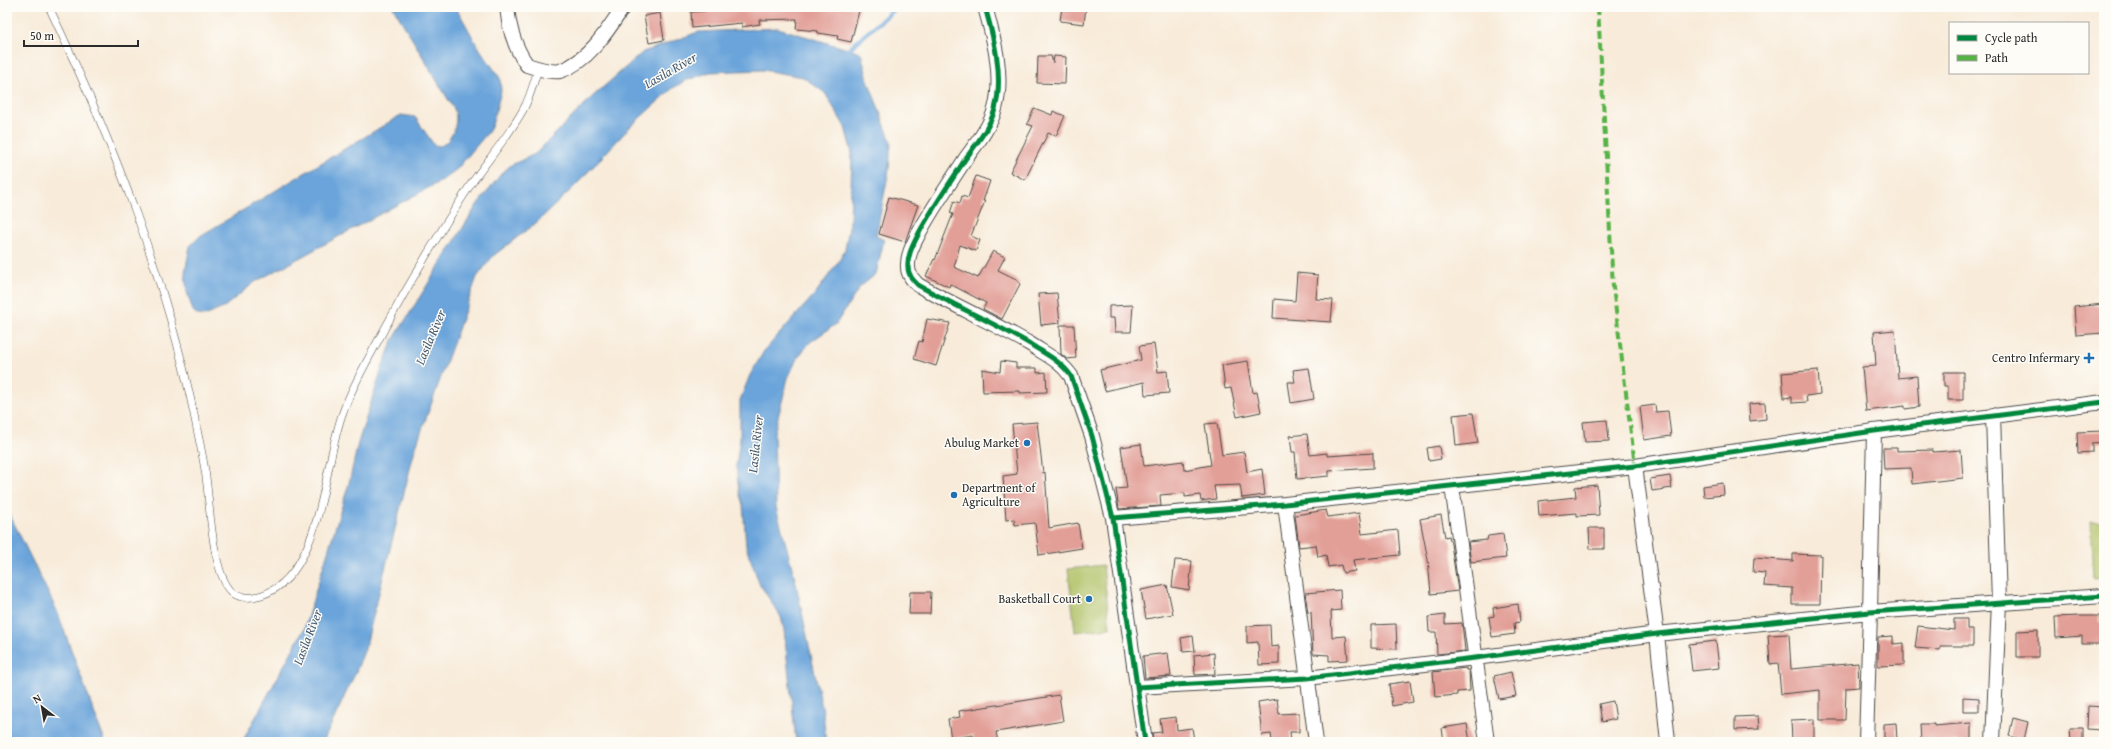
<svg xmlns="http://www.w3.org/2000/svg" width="2111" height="749" font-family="'Gentium Book Plus',serif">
<rect width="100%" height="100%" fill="#fdfcf7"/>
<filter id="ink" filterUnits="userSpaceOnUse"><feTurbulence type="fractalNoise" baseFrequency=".025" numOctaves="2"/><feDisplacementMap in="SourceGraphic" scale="8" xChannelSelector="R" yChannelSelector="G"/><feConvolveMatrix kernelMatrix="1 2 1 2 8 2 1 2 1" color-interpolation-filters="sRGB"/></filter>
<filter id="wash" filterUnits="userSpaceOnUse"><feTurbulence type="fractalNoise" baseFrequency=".012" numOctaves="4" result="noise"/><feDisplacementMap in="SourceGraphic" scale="16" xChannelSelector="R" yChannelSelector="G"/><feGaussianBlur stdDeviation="0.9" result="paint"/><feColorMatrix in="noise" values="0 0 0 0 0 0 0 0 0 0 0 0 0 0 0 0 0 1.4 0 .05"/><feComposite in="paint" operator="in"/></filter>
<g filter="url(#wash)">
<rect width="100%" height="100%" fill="#f8ebd9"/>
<path fill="#afc063" stroke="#6d7647" d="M 2104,521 L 2104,577 L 2093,578 L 2090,522 Z
M 1103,565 L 1110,628 L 1075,632 L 1068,569 Z"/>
<path fill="#6ba4da" stroke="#4b6882" d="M 393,7 L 456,7 L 477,45 L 500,78 L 501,91 L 492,125 L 489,131 L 457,169 L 441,181 L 255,282 L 223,308 L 205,316 L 198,315 L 193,311 L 187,292 L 185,272 L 190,246 L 200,236 L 401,115 L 415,117 L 434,145 L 441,146 C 453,139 458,124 455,111 Z
M 778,28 L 861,53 L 868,80 L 891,142 L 889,170 L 876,236 L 884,240 L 876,274 L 860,287 L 836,324 L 809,343 L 797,359 L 788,378 L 774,433 L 776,507 L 795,579 L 823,712 L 826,742 L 796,742 L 784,630 L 781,617 L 759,583 L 746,546 L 743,505 L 739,492 L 736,466 L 740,439 L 740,400 L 750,375 L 764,351 L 815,294 L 839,261 L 845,249 L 850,223 L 852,153 L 845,127 L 825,93 L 803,77 L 763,70 L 710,72 L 685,81 L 673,88 L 631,126 L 575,186 L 536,223 L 493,256 L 477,277 L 415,449 L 365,649 L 355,674 L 323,742 L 242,742 L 304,629 L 349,483 L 358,443 L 383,365 L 393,340 L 477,205 L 501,174 L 511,165 L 535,154 L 592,97 L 643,52 L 698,32 Z
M 7,509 L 57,611 L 105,742 L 7,742 Z"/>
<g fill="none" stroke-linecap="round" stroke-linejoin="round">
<path stroke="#6ba4da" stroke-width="4.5" d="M 844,53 L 897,7"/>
</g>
<g id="blocks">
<path fill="#e29f97" d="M 705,7 L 860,7 L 851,42 L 837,39 L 838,36 L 818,33 L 818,31 L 796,29 L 797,19 L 759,20 L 760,24 L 742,27 L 742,23 L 692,28 L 691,12 L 706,11 Z
M 1062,7 L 1086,7 L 1084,24 L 1060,21 Z
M 660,13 L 664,40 L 649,43 L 644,16 Z
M 1038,56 L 1051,56 L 1053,63 L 1054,56 L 1066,57 L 1065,84 L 1037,83 Z
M 1034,108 L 1052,115 L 1053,111 L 1065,116 L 1056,136 L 1048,133 L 1025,180 L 1010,172 L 1033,126 L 1027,124 Z
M 976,176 L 990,181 L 983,201 L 985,201 L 971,236 L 980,240 L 976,251 L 960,245 L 954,267 L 978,278 L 993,251 L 1005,257 L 998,270 L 1016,279 L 1020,284 L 1002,319 L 983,309 L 986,303 L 950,284 L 949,287 L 926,276 L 934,259 L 935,260 L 953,214 L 950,213 L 954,201 L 960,203 L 962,196 L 968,198 Z
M 889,197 L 918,205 L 905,242 L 879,234 Z
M 1297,273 L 1318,275 L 1316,299 L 1333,300 L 1331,322 L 1273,318 L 1274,299 L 1295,301 Z
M 1057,293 L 1060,323 L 1041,325 L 1038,294 Z
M 2104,304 L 2104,333 L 2076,335 L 2074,307 Z
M 1133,305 L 1131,332 L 1115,332 L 1114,318 L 1109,318 L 1109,306 Z
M 927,319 L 950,323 L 936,366 L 914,359 L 919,341 L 922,342 Z
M 1060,325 L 1074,325 L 1076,358 L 1067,359 L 1061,354 Z
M 1895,330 L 1898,378 L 1917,376 L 1919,407 L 1905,409 L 1905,406 L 1866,411 L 1862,367 L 1876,366 L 1874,332 Z
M 1154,344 L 1158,372 L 1167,371 L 1169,393 L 1145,395 L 1144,382 L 1105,391 L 1100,370 L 1141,360 L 1139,346 Z
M 1001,361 L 1016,363 L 1016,368 L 1037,368 L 1037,373 L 1046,372 L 1047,392 L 1020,393 L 1020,391 L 983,392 L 982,369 L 1000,372 Z
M 1248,361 L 1253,393 L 1257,392 L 1261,412 L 1237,417 L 1231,388 L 1225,389 L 1222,365 Z
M 1309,368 L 1314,399 L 1291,403 L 1288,382 L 1295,382 L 1293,370 Z
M 1818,370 L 1820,394 L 1806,396 L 1807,402 L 1792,403 L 1792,397 L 1784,398 L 1782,373 Z
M 1944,372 L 1963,372 L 1963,400 L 1948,400 L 1948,386 L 1944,386 Z
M 1765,403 L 1766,419 L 1750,421 L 1749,404 Z
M 1655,405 L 1656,412 L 1668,411 L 1671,436 L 1644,440 L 1640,407 Z
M 1473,413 L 1478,443 L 1456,446 L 1453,415 Z
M 1607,420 L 1609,441 L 1585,442 L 1583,422 Z
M 1037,422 L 1043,473 L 1045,472 L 1049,528 L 1078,523 L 1082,548 L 1039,555 L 1035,523 L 1015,525 L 1014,519 L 1006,520 L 1003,476 L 1017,474 L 1012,424 Z
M 1217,423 L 1222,455 L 1244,452 L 1247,472 L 1262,469 L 1265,495 L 1242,498 L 1240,485 L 1214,486 L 1216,499 L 1201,501 L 1200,495 L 1185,497 L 1185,493 L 1160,495 L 1161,506 L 1119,509 L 1116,489 L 1127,488 L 1121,447 L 1141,444 L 1144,466 L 1183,461 L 1184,470 L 1211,465 L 1205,424 Z
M 2104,431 L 2104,442 L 2092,443 L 2092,452 L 2078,453 L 2077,432 Z
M 1307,434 L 1310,455 L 1327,453 L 1327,456 L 1373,453 L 1373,468 L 1329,471 L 1329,476 L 1297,479 L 1295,452 L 1292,452 L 1290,436 Z
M 1439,446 L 1441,459 L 1429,461 L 1427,448 Z
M 1883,448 L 1897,448 L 1897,451 L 1933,450 L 1933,452 L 1961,450 L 1963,478 L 1912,484 L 1911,468 L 1884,469 Z
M 1670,476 L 1672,488 L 1652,491 L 1650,479 Z
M 1723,483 L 1724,495 L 1704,497 L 1703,486 Z
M 1597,485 L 1599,515 L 1577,516 L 1577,513 L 1539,516 L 1538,501 L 1576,497 L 1575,487 Z
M 1326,510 L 1328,517 L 1359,513 L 1362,534 L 1398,530 L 1400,555 L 1353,560 L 1355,571 L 1343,573 L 1341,565 L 1328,567 L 1326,555 L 1318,557 L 1316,545 L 1299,547 L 1295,515 Z
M 1441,515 L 1445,537 L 1449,536 L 1451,544 L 1458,591 L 1431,594 L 1428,560 L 1420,519 Z
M 1589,528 L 1604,528 L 1604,549 L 1590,549 Z
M 1503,534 L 1506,558 L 1471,562 L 1468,542 L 1487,540 L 1488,536 Z
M 1793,554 L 1821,555 L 1820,604 L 1792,604 L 1792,588 L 1764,586 L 1765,573 L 1753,572 L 1754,558 L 1793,561 Z
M 1175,560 L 1192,561 L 1189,590 L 1172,587 Z
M 1167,585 L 1173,614 L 1146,619 L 1141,590 Z
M 1340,590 L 1341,610 L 1331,611 L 1332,637 L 1346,636 L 1348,660 L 1329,661 L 1329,655 L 1313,654 L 1311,612 L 1308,613 L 1305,593 Z
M 910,592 L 931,592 L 930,614 L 909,614 Z
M 1518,604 L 1520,622 L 1514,623 L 1515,634 L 1492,637 L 1489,617 L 1494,616 L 1493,608 Z
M 1445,615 L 1445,624 L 1462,623 L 1465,651 L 1437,654 L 1436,632 L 1429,632 L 1428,617 Z
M 2080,616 L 2100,616 L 2100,623 L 2104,623 L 2104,644 L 2082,644 L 2082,636 L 2056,638 L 2055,617 Z
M 1954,619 L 1967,619 L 1967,629 L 1973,629 L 1973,646 L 1941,646 L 1940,650 L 1915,648 L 1918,626 L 1954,630 Z
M 1396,624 L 1397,649 L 1371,648 L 1371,625 Z
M 1270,625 L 1271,647 L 1279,646 L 1279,664 L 1259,665 L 1258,642 L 1247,643 L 1247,626 Z
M 2038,630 L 2038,657 L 2017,657 L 2017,631 Z
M 1789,634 L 1791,669 L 1858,663 L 1859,687 L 1846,688 L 1845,720 L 1820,720 L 1820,690 L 1781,694 L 1778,663 L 1770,664 L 1768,635 Z
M 1193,636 L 1195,651 L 1183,652 L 1181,638 Z
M 1893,636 L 1893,644 L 1904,643 L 1904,665 L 1878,666 L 1878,637 Z
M 1716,641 L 1719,668 L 1692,671 L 1689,644 Z
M 1168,653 L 1171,676 L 1145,678 L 1143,656 Z
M 1214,653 L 1215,674 L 1195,675 L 1194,655 Z
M 1466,668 L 1466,670 L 1469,670 L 1470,691 L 1457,692 L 1457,695 L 1435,697 L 1433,672 Z
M 1511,672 L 1516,696 L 1499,699 L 1494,676 Z
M 1410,681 L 1413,702 L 1392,706 L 1389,684 Z
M 1059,695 L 1063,721 L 996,732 L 998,742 L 974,742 L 973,735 L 951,739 L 948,719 L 960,717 L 959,711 Z
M 1963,697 L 1979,698 L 1979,712 L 1963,712 Z
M 1277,699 L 1279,714 L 1299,713 L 1299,732 L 1290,732 L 1291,742 L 1272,742 L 1271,734 L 1262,735 L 1258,702 Z
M 1613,701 L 1616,719 L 1602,722 L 1599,704 Z
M 2088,706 L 2104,707 L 2104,724 L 2102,724 L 2101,730 L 2087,729 Z
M 1758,716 L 1759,729 L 1735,730 L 1735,717 Z
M 1176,717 L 1177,730 L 1192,728 L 1194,740 L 1153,742 L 1152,733 L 1162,732 L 1160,719 Z
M 2013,718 L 2028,722 L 2024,740 L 2009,736 Z
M 1814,719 L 1814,742 L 1792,742 L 1791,720 Z
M 1896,723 L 1897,741 L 1884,742 L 1884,724 Z
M 1971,723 L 1971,742 L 1921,742 L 1920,724 L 1934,724 L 1934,726 Z
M 1467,724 L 1470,742 L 1444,742 L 1442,728 Z
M 2070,729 L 2083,729 L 2083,742 L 2071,742 Z"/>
</g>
</g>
<g filter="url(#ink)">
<use href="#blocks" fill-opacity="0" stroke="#4a4845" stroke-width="1"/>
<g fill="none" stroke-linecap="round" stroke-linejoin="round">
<g stroke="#4a4845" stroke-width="8">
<path id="lane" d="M 49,7 C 114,144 169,285 198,434 C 201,448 204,463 206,477 C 210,505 212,574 232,592 C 240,600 252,598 262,595 C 323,575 323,464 343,412 C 352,387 366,363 379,339 C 407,287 437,236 469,187 C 486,162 508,137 523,110 C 530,98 534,82 538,69"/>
</g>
<g stroke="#4a4845" stroke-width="16">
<path id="street" d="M 507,7 C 509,29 514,47 527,65 C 536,68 551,73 560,71 C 588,62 608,30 623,7
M 985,7 C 994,39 1004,76 995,109 C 990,127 977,143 966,158 C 950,183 933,207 919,233 C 914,243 907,255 908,267 C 908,275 913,280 918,285 C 955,306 994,323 1030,344 C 1045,354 1061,361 1071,376 L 1092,436 L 1113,518 L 1145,742
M 1635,466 L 1657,634 L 1668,742
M 1452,486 L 1487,742
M 1285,504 L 1316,742
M 1113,518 L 1285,504 L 1635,466 L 1874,431 L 2104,402
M 1137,687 L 1307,678 L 1475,658 L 1657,634 L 1870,612 L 2104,596
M 1866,742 L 1870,612 L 1874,431
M 1993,742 L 1999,602 L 1993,415"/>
</g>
<use href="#lane" stroke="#fff" stroke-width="7"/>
<use href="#street" stroke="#fff" stroke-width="14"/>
<path stroke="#56b246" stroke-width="4" stroke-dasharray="8 4" stroke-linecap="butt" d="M 1598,7 L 1613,287 L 1635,466"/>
<g stroke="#fdfcf7" stroke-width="8">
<path id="cycleway" d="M 985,7 C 994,39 1004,76 995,109 C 990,127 977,143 966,158 C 950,183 933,207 919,233 C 914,243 907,255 908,267 C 908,275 913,280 918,285 C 955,306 994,323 1030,344 C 1045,354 1061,361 1071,376 L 1092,436 L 1113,518 L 1145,742
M 1113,518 L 1285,504 L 1635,466 L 1874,431 L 2104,402
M 1137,687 L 1307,678 L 1475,658 L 1657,634 L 1870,612 L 2104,596"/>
</g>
<use href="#cycleway" stroke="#00873e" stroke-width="5"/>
</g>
</g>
<g fill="#1f6fb2" stroke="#fdfcf7" stroke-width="1.5">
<path d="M2087 352h4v4h4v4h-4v4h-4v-4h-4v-4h4z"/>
<circle cx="1027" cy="443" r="4"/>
<circle cx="954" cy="495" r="4"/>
<circle cx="1089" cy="599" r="4"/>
</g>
<g text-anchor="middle" stroke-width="3" stroke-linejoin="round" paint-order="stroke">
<g font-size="12" fill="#2b2b2b" stroke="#fdfcf7" text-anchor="end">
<text x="2080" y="362">Centro Infermary</text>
<text x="1019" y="447">Abulug Market</text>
<text x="962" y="492" text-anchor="start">Department of<tspan x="962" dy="14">Agriculture</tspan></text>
<text x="1081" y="603">Basketball Court</text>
</g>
<g font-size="13" font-style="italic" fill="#455b71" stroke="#fdfcf7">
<text transform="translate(670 70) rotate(-30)" y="5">Lasila River</text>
<text transform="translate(430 337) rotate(-67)" y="5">Lasila River</text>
<text transform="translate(755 444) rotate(-84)" y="5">Lasila River</text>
<text transform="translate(307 637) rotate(-69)" y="5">Lasila River</text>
</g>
</g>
<rect width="2111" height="749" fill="none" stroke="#fdfcf7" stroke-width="24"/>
<rect x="1949" y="22" width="140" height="52" fill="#fdfcf7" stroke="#a9a8a5"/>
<rect x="1957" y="35" width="20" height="6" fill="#00873e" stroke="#a9a8a5"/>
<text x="1985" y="42" font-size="12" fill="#2b2b2b">Cycle path</text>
<rect x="1957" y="55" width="20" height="6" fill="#56b246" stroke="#a9a8a5"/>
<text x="1985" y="62" font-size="12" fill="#2b2b2b">Path</text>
<g transform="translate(42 707) rotate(329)" stroke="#fdfcf7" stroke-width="3" paint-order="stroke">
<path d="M0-3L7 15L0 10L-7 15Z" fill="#2b2b2b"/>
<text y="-6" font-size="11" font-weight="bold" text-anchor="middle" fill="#2b2b2b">N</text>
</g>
<path d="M24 40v6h114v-6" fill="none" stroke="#2b2b2b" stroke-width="2"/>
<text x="30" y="40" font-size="12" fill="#2b2b2b" stroke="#fdfcf7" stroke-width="3" paint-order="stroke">50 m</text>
</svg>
